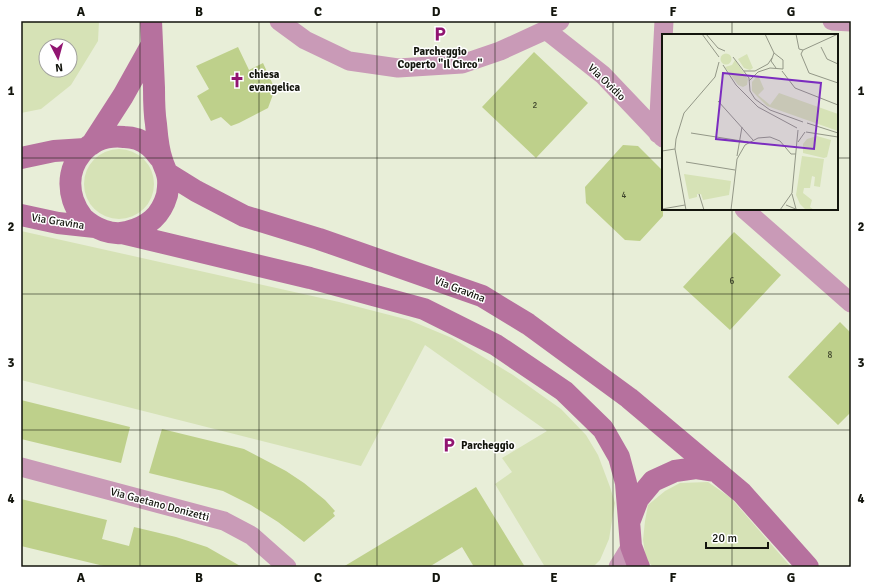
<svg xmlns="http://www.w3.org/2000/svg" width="872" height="588" font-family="Signika,sans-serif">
<rect width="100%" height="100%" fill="#e8eed8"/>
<path fill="#d6e2b6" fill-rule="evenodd" d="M 21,21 L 99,21 L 98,41 L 71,85 L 41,109 L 21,113 ZM 46,46 L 70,46 L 70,70 L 46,70 Z
M84 184a35 35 0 1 1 70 0a35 35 0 1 1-70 0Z
M 21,231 L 339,302 L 409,320 L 452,338 L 513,375 L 561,409 L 586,435 L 598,455 L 610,487 L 615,503 L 609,539 L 600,560 L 593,567 L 545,567 L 495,484 L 512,472 L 502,458 L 547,431 L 425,345 L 361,466 L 21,380 Z
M 708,482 L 731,498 L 791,567 L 653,567 L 646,559 L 643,540 L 645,521 L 648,505 L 665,491 L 680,483 Z"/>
<path fill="#bed08b" d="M 238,47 L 249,70 L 263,63 L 275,89 L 268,108 L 239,123 L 231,126 L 221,117 L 211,121 L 197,96 L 209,89 L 196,66 Z
M 534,52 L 588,103 L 536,158 L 482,107 Z
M 623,145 L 638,146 L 663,171 L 663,216 L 640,241 L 625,240 L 586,203 L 585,187 Z
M 734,232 L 781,275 L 730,330 L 683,287 Z
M 840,322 L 851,333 L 851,412 L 838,425 L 788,377 Z
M 21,400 L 130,427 L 121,463 L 21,439 Z
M 162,429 L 244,449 L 286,471 L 304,483 L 325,500 L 335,511 L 333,513 L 335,516 L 304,542 L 278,522 L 251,505 L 223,491 L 149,473 Z
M 476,487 L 525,567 L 474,567 L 462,547 L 429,567 L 343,567 Z
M 21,499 L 107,520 L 102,539 L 129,546 L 134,527 L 176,537 L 207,547 L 242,567 L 108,567 L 21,546 Z"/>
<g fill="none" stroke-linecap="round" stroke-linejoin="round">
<path stroke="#c99ab7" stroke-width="19" d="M 279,21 L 305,40 L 349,61 L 398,68 L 462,64 L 500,51 L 546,30 L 560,21
M 832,21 L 851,22
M 546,30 L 603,75 L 663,138
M 658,134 L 664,21
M 744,209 L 851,303
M 21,467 L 224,521 L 252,536 L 287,567
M 618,567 L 631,546"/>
<path stroke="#b6719e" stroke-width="22" d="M 151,21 C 152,43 153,65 154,88 C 154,100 154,112 156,124 C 157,136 158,149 162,160 C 163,165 166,169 167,174 C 169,180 168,189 167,195 C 161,216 148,227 127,232 C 112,236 95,229 83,218 C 79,213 75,206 73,200 C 62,165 88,133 124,137 C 132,137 142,140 149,146 C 154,149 157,155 161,159
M 92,144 L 123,96 L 152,44
M 21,158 L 54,151 L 85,149
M 167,173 L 196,191 L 244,216 L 319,239 L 482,296 L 528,324 L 629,398 L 742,493 L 808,567
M 21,215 L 58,223 L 95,227
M 122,233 L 310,278 L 424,309 L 496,345 L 564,391 L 603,429 L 619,457 L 626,483 L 631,546 L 638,565 L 639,567
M 630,520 L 638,499 L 653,481 L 675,471 L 696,468 L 716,471"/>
</g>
<path fill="none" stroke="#13150d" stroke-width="1" stroke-opacity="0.55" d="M 140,21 L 140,567M 259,21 L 259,567M 377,21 L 377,567M 495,21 L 495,567M 613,21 L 613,567M 732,21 L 732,35M 21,158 L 663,158M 837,158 L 851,158M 732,209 L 732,567M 21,294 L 851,294M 21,430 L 851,430"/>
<defs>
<g id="parking-bare" transform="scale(1.2)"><path d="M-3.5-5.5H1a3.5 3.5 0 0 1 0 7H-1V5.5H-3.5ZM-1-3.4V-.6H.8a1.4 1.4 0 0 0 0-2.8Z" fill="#911571" stroke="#fff" stroke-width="2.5" paint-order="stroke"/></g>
<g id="church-bare" transform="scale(1.2)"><path d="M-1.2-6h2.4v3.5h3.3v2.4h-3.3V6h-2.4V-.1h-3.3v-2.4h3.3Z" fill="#911571" stroke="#fff" stroke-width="2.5" paint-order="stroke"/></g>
</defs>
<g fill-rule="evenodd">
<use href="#parking-bare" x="440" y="34"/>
<use href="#church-bare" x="237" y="80"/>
<use href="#parking-bare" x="449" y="445"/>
</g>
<g text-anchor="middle" stroke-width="3" stroke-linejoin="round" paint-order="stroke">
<g font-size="9" fill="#3e442c">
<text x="535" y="108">2</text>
<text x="624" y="198">4</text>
<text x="732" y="284">6</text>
<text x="830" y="358">8</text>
</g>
<g font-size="11" font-weight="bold" fill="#13150d" stroke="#fff" text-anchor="start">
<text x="440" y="55" text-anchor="middle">Parcheggio<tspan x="440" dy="13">Coperto "Il Circo"</tspan></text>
<text x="249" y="78">chiesa<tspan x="249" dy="13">evangelica</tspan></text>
<text x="461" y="449">Parcheggio</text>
</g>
<g font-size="11" fill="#13150d" stroke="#fff">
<text transform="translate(607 82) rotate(44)" y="4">Via Ovidio</text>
<text transform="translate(58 221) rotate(9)" y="4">Via Gravina</text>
<text transform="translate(460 289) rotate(21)" y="4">Via Gravina</text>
<text transform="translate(160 504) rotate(15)" y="4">Via Gaetano Donizetti</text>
</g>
</g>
<g transform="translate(662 34)">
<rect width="176" height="176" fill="#e8eed8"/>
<path d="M58.5 25a5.5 5.5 0 1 1 11 0a5.5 5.5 0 1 1-11 0ZM 85,20 L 91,34 L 88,36 L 82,34 L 76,25 ZM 73,26 L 86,45 L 85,51 L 81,53 L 76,51 L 63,33 L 70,31 ZM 96,41 L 102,55 L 96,61 L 108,71 L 117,59 L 176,80 L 176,97 L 105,72 L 90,57 L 90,48 ZM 155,102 L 169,106 L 165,123 L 162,124 L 141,119 L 141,110 L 145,105 ZM 140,122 L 162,125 L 158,153 L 152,152 L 153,143 L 150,142 L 148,154 L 142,154 L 141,159 L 150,166 L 148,173 L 152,176 L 144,176 L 138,170 L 134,161 ZM 22,140 L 69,147 L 67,161 L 41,166 L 39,160 L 35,160 L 35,163 L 27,165 Z" fill="#d6e2b6"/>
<path fill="none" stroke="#939787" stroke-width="1" d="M 40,0 L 57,23M 44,0 L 56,14 L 63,17M 103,0 L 112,19M 134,0 L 137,15 L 141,16M 159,13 L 165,25 L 176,30M 141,16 L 139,20 L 147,39 L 176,49M 141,16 L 176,0M 112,19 L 109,27 L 114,34M 71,23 L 87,44 L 88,57 L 93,65 L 108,76 L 141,88M 61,31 L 74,51 L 96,73 L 135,94M 82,37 L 93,37 L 106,30 L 110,24M 120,37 L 133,54 L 176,71M 87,47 L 96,38 L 108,34 L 121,35 L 121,26 L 112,19M 56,67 L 91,106M 145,89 L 176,99M 144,98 L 176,103M 29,99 L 86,108M 136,108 L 143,98M 0,117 L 13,115M 75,122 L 80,93M 24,128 L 73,136M 37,160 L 42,176M 130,160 L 134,175M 124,171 L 136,176M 0,175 L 23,171M 24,176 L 13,115 L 14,105 L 22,79 L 53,43 L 57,28M 69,176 L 75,125 L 83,111 L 96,104 L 108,103 L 118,107 L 129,120 L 134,120M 118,176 L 130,159 L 136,96"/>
<path fill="#7b2cbf" fill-opacity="0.15" stroke="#7b2cbf" stroke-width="2" d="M 61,39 L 159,49 L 152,115 L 54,105 Z"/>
<rect width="176" height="176" fill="none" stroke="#13150d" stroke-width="2"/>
</g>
<rect width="872" height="588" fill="none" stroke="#ffffff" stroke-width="44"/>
<g transform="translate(58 58) rotate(174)"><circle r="19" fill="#ffffff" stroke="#a1a19e"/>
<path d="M0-3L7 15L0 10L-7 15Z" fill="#911571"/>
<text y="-6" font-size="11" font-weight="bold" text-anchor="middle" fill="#13150d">N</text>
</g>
<path d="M706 542v6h62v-6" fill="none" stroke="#13150d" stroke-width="2"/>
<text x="712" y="542" font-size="12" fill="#13150d" stroke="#ffffff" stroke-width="3" paint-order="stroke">20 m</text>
<rect x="22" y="22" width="828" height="544" fill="none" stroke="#13150d" stroke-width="1.5"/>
<g font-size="13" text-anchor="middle" font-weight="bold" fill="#13150d">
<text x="81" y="16">A</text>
<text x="199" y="16">B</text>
<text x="318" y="16">C</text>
<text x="436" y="16">D</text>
<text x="554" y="16">E</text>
<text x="673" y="16">F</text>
<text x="791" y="16">G</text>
<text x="11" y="95">1</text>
<text x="861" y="95">1</text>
<text x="11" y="231">2</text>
<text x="861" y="231">2</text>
<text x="11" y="367">3</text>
<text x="861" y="367">3</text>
<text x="11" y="503">4</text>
<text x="861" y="503">4</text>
<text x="81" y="582">A</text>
<text x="199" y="582">B</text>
<text x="318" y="582">C</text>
<text x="436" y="582">D</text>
<text x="554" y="582">E</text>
<text x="673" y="582">F</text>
<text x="791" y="582">G</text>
</g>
</svg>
